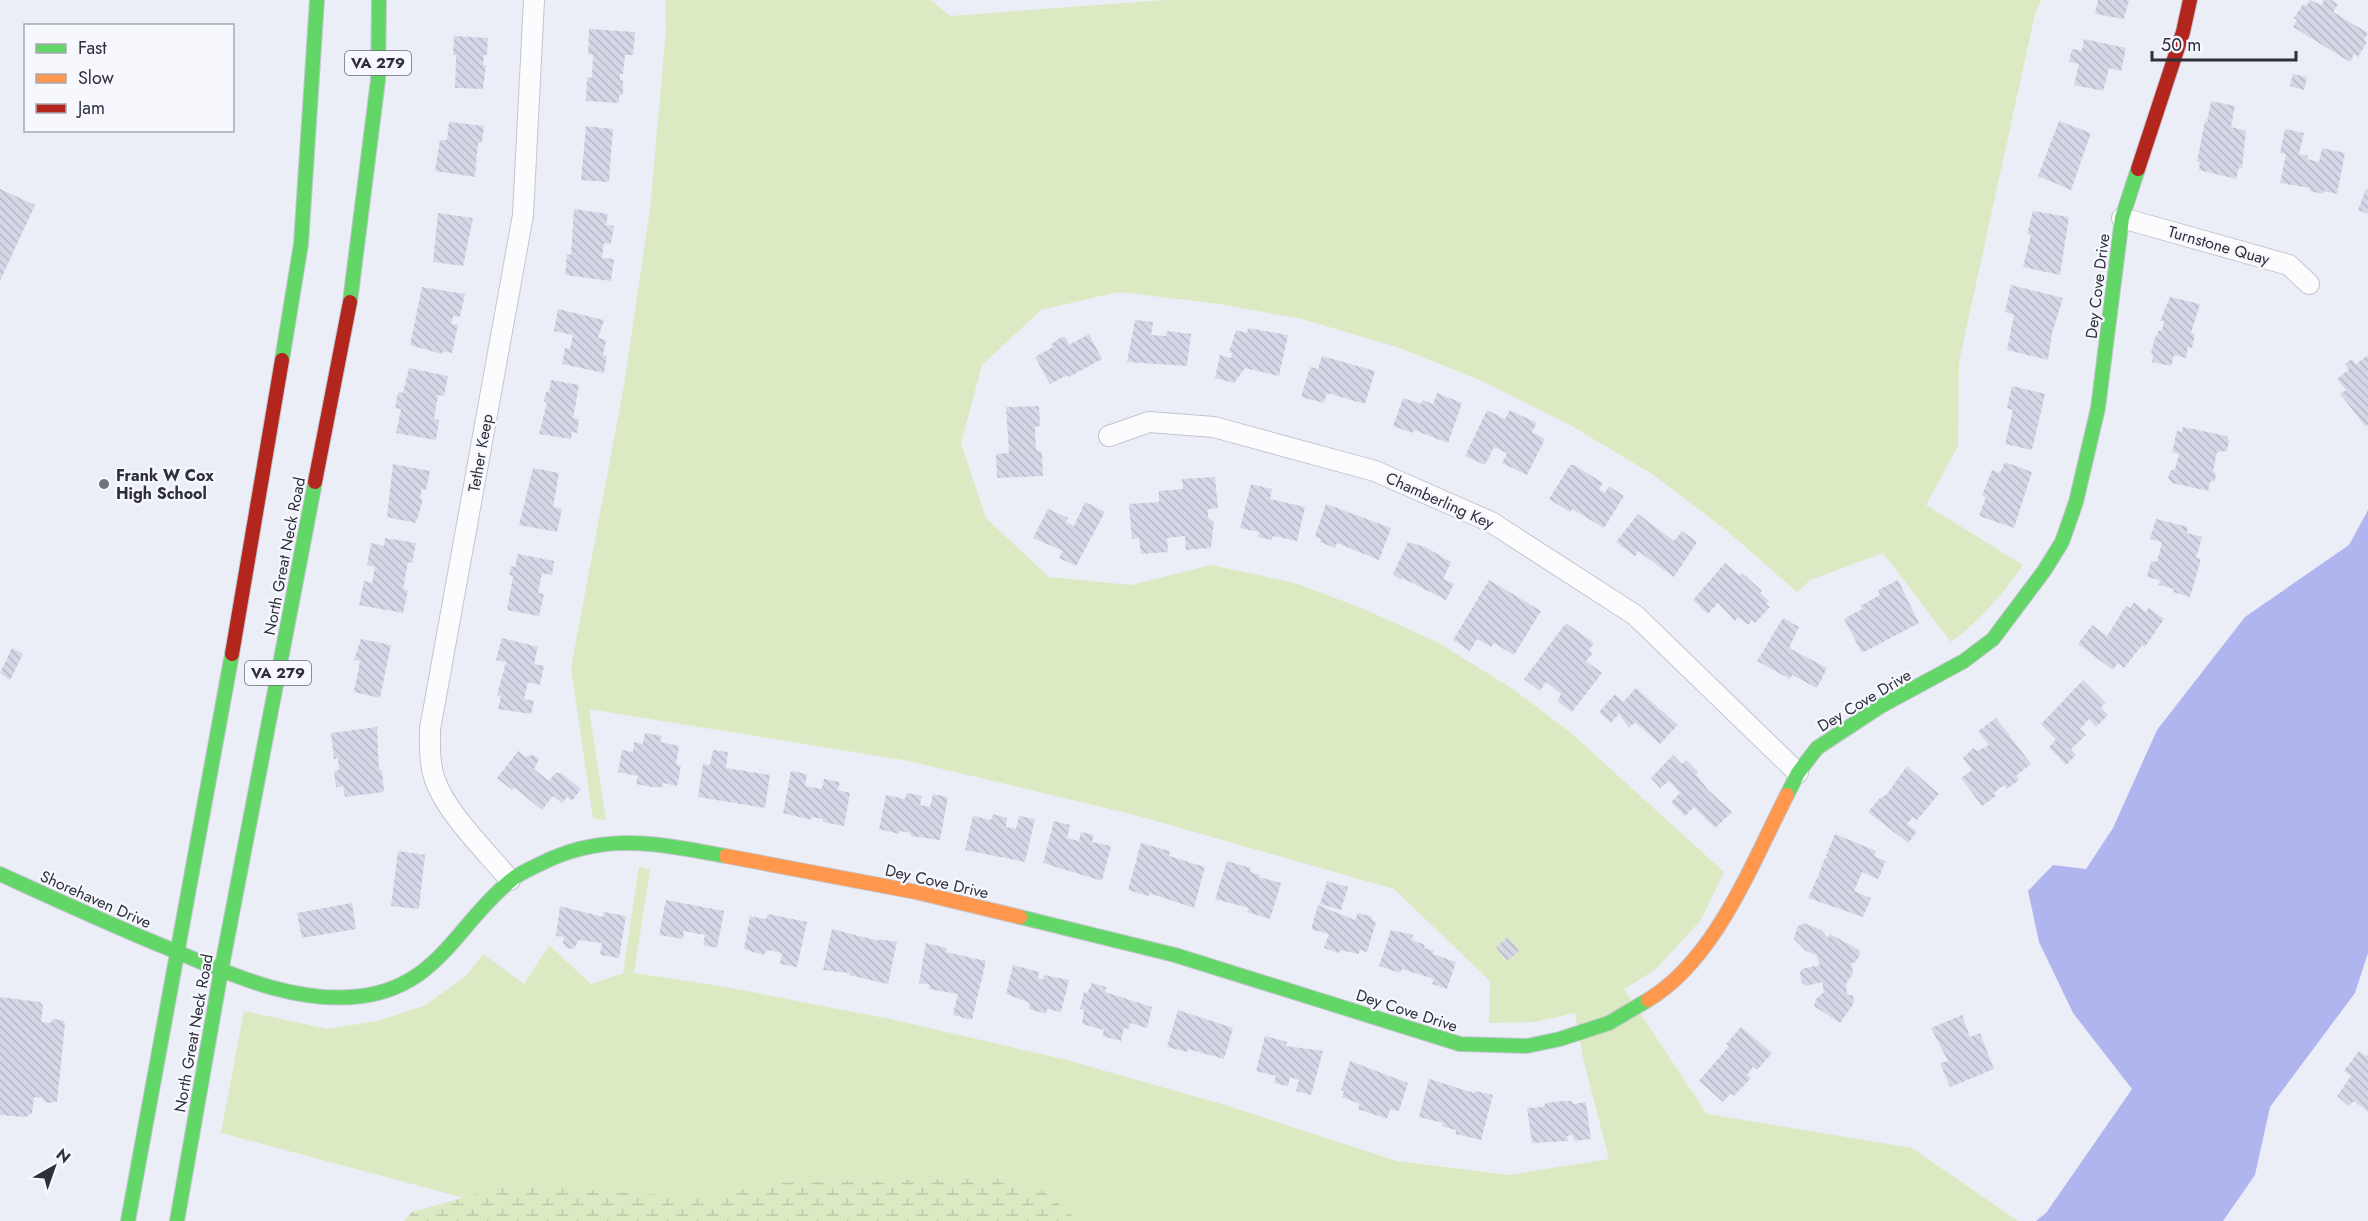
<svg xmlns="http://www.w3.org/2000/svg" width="2368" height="1221" font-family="Jost,sans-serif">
<defs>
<pattern id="wetland-marsh" width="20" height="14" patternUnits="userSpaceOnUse" patternTransform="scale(1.5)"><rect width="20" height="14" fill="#dceac3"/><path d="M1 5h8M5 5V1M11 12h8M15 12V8" fill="none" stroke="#bdc9a8"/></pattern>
<pattern id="building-back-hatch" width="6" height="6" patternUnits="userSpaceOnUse" patternTransform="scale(1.5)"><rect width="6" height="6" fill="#d5d7e7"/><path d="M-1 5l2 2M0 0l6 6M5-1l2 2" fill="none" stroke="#b7b9c7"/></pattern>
</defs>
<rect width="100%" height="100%" fill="#eceef7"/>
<path fill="#dceac3" d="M 665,0 L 931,0 L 950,16 L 1164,0 L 2041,0 L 2035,14 L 1959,362 L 1958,446 L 1926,505 L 2023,565 C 2002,595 1980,621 1951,642 L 1883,553 L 1810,580 L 1797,592 L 1727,531 L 1652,474 L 1570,425 L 1482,381 L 1397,347 L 1302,319 L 1213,303 L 1118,292 L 1041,310 L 982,365 L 961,443 L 986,518 L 1049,577 L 1131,585 L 1211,565 L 1295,583 L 1364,609 L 1439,643 L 1516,691 L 1571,733 L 1724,872 L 1701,920 L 1655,970 L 1624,989 L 1707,1114 L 1912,1148 L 2018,1221 L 550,1221 L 221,1133 L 244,1011 L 328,1029 L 377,1021 L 424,1006 L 466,976 L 483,954 L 524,984 L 549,945 L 591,984 L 623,973 L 639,866 L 650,870 L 634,973 L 720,986 L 890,1019 L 1063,1059 L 1225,1105 L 1397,1161 L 1509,1175 L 1609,1159 L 1583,1058 L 1575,1013 L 1534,1022 L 1489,1023 L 1490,981 L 1394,889 L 1135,815 L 909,761 L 589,709 L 606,820 L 593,819 L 571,668 L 624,385 L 650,209 L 666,30 Z"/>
<path fill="url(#wetland-marsh)" d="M 993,1178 L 1038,1187 L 1079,1221 L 404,1221 L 412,1212 L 510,1185 L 707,1198 L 767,1183 Z"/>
<path fill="#b0b5ef" d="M 2368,510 L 2368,953 L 2355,993 L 2270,1107 L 2255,1175 L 2223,1221 L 2036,1221 L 2046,1213 L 2132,1089 L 2073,1013 L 2039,942 L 2028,891 L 2053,865 L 2086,869 L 2113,828 L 2157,730 L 2245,617 L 2349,545 Z"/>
<path fill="url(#building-back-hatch)" d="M 2098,0 L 2129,0 L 2124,19 L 2095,14 Z
M 2310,0 L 2321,5 L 2324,0 L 2331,0 L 2338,4 L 2333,12 L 2368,33 L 2364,40 L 2367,42 L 2358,57 L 2354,54 L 2350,62 L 2293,27 L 2297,20 L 2294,18 L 2303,4 L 2306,6 Z
M 589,29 L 635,32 L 633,55 L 625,55 L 623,74 L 620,74 L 620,80 L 623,81 L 623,95 L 619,95 L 619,103 L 586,101 L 587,77 L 592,78 L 593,55 L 588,54 Z
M 454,36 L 488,38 L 487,55 L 484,55 L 483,65 L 486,65 L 483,89 L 455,88 L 456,55 L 453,55 Z
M 2084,39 L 2126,48 L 2121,71 L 2109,68 L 2103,91 L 2074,85 L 2079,64 L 2069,62 L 2072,49 L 2082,51 Z
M 2293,74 L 2307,77 L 2304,90 L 2290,86 Z
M 2211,101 L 2235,106 L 2231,127 L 2246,131 L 2242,168 L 2239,167 L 2236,179 L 2199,170 L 2200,162 L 2197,162 L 2205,121 L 2207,122 Z
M 2059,121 L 2091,133 L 2071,190 L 2038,176 Z
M 449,122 L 484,126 L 482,143 L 478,143 L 475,177 L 435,171 L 440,140 L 447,140 Z
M 586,126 L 613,129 L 609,182 L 581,180 Z
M 2285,129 L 2304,133 L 2299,154 L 2308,156 L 2307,159 L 2319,162 L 2322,148 L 2345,153 L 2337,194 L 2323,191 L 2323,194 L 2309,191 L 2310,188 L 2280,183 L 2286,154 L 2280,153 Z
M 0,189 L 35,205 L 0,281 Z
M 2366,189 L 2368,190 L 2368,214 L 2358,210 Z
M 574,209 L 608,214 L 606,225 L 614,226 L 611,244 L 604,243 L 602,258 L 614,259 L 611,281 L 565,275 L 567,254 L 571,255 Z
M 2033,211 L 2069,217 L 2060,275 L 2023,267 L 2031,235 L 2027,234 Z
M 438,213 L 473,218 L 463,266 L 433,262 Z
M 2011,285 L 2063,298 L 2052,333 L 2048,360 L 2007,350 L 2014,315 L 2005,312 Z
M 422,287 L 465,294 L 460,317 L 453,316 L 451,324 L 458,325 L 452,353 L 443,351 L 442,354 L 410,345 Z
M 2170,297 L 2200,304 L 2191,333 L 2195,334 L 2192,348 L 2188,347 L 2186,358 L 2174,355 L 2171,366 L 2152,362 L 2153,354 L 2151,353 L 2155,338 L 2159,330 L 2162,331 L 2164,321 L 2160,321 Z
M 558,309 L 604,320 L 598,338 L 606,340 L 603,355 L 607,356 L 604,373 L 562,364 L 565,348 L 570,349 L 573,335 L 554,331 Z
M 1135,320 L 1153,322 L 1151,335 L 1166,336 L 1167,331 L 1191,334 L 1187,366 L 1127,362 Z
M 1248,328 L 1288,335 L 1279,376 L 1245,368 L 1234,383 L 1215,378 L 1220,355 L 1231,358 L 1232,353 L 1229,353 L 1236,330 L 1247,333 Z
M 1089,334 L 1102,359 L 1069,377 L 1067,375 L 1050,384 L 1035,357 L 1053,347 L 1051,344 L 1062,337 L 1065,337 L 1069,345 Z
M 2368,355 L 2368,425 L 2366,427 L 2340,394 L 2346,390 L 2337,379 L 2349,369 L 2345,364 L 2352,359 L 2356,364 Z
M 1322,356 L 1375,371 L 1365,404 L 1327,393 L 1324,403 L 1301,397 L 1310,367 L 1318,369 Z
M 409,368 L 448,376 L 444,396 L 438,395 L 434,419 L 439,420 L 436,440 L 396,433 L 401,409 L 395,408 L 398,392 L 403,393 Z
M 551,380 L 579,385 L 573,418 L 579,419 L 577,433 L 572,432 L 571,439 L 539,434 L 547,402 L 544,402 L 546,392 L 549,392 Z
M 2012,386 L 2045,394 L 2032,450 L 2005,444 L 2013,410 L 2007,408 Z
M 1437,393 L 1462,403 L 1448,443 L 1414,430 L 1412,433 L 1393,426 L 1403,398 L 1421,404 L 1423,400 L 1433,404 Z
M 1039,406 L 1040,426 L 1035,427 L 1036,450 L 1042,452 L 1043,476 L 997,478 L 996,454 L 1009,453 L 1006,407 Z
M 1487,410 L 1505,419 L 1510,410 L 1537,423 L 1532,432 L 1545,439 L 1527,475 L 1502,463 L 1507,453 L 1494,447 L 1485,465 L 1465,456 Z
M 2183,427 L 2227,436 L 2229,440 L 2227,451 L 2217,452 L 2213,471 L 2216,474 L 2215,481 L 2210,482 L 2208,491 L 2172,483 L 2168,478 L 2170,471 L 2175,469 L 2179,454 L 2172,452 L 2177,431 L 2182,432 Z
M 2005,462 L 2032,472 L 2014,528 L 1979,516 L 1986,497 L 1982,496 L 1992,470 L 2000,473 Z
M 393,464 L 430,471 L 426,490 L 422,489 L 420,498 L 423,499 L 416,523 L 387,517 Z
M 1570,465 L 1574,465 L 1603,483 L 1599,489 L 1605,493 L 1609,486 L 1624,496 L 1604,528 L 1572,509 L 1570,512 L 1549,499 Z
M 533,468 L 559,473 L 553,507 L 562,509 L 557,532 L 519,525 Z
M 1215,477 L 1218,508 L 1208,509 L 1208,518 L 1214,522 L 1211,548 L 1186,550 L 1185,536 L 1167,538 L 1168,552 L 1141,554 L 1139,538 L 1132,539 L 1129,504 L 1159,502 L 1159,491 L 1183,489 L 1182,479 Z
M 1251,484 L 1272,489 L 1270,499 L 1305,507 L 1297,541 L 1273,536 L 1272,540 L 1258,537 L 1259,532 L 1240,528 Z
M 1085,502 L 1105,512 L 1076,566 L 1059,558 L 1063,551 L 1033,538 L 1048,509 L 1068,518 L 1066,522 L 1074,526 Z
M 1326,504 L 1391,528 L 1379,560 L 1337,543 L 1335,548 L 1320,542 L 1321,539 L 1315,536 Z
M 1638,514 L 1674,541 L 1682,531 L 1697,542 L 1674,577 L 1638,551 L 1635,556 L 1616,542 Z
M 2156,519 L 2188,527 L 2187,533 L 2202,537 L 2196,558 L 2201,559 L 2190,597 L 2173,592 L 2174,589 L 2159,585 L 2160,580 L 2147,577 L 2151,561 L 2157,562 L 2162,542 L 2150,539 Z
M 385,538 L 416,543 L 412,563 L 408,562 L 403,589 L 408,590 L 403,613 L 359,605 L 364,581 L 372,583 L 375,567 L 367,565 L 371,543 L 384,546 Z
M 1408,542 L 1425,547 L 1451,562 L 1443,579 L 1454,584 L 1446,600 L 1402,578 L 1401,580 L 1393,574 Z
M 518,554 L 554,561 L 552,575 L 542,573 L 538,593 L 544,594 L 539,616 L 507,610 L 513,576 L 509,575 L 511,566 L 515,567 Z
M 1725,563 L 1740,576 L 1742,573 L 1762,591 L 1760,593 L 1769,601 L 1766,604 L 1770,607 L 1755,623 L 1752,620 L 1748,625 L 1738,617 L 1735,621 L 1718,603 L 1708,614 L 1693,600 Z
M 1489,580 L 1541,611 L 1514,655 L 1494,643 L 1491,647 L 1477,639 L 1470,651 L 1453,640 Z
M 1898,580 L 1919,623 L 1862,653 L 1844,619 L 1862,609 L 1860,606 L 1880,595 L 1878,590 Z
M 2134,602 L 2146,612 L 2149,608 L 2164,619 L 2145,647 L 2142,645 L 2124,668 L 2118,663 L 2113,670 L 2078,644 L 2092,625 L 2107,636 L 2126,606 L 2130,608 Z
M 1783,618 L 1799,627 L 1789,648 L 1827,668 L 1817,688 L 1792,675 L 1790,679 L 1757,661 Z
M 1566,623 L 1594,643 L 1589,650 L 1593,653 L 1586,661 L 1602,673 L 1572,712 L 1557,701 L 1561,694 L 1546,682 L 1540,691 L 1524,679 Z
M 502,638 L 538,647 L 534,664 L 544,666 L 540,685 L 528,682 L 524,699 L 534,701 L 531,714 L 498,709 L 501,697 L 497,695 L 506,662 L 496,660 Z
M 361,639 L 391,645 L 380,698 L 354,692 L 360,661 L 354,660 Z
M 12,648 L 23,654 L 10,680 L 0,673 Z
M 2083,680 L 2106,703 L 2101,707 L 2108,715 L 2096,727 L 2089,719 L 2080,729 L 2086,735 L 2071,749 L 2076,755 L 2066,765 L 2049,747 L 2056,740 L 2041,724 Z
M 1636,688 L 1678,725 L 1660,744 L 1635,722 L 1629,728 L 1619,714 L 1611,723 L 1599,712 L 1615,694 L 1623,702 Z
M 1996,718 L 2031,764 L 2016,776 L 2019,780 L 2007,789 L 2004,785 L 1994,793 L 1996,796 L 1982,806 L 1961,778 L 1972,770 L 1963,758 L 1973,748 L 1977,751 L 1989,745 L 1978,731 Z
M 377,727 L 379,770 L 382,770 L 384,792 L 345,797 L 343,786 L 336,787 L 334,771 L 339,770 L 338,758 L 334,759 L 331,733 Z
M 645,733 L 662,736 L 660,742 L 679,746 L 676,765 L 681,766 L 677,786 L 663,783 L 663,787 L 652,787 L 636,784 L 638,776 L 618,772 L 622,750 L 633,752 L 634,742 L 643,744 Z
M 713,750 L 728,752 L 726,768 L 770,775 L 765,808 L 698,797 L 703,764 L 710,765 Z
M 518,751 L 525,757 L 533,755 L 539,759 L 534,769 L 549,781 L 555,773 L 561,773 L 581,789 L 572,801 L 567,797 L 562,803 L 553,796 L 542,810 L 515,788 L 512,790 L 497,778 Z
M 1673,755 L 1682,764 L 1686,760 L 1698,772 L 1696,774 L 1708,790 L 1732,812 L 1715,828 L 1694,807 L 1685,816 L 1671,802 L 1680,793 L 1669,781 L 1660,788 L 1651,778 Z
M 1907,766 L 1939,794 L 1917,820 L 1913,817 L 1907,824 L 1917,832 L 1908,843 L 1868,812 L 1879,799 L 1887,794 Z
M 791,771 L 807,774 L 805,786 L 822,789 L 824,779 L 840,782 L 838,790 L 850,793 L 844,826 L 823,822 L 823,819 L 811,817 L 811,820 L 783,813 Z
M 907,793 L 922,796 L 920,805 L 930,807 L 933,794 L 948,797 L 940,840 L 911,836 L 911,833 L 900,831 L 899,834 L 879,829 L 886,795 L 905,799 Z
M 993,814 L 1007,818 L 1006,827 L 1016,829 L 1019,816 L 1035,819 L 1025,862 L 965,850 L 973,816 L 991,820 Z
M 1054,821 L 1070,825 L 1067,838 L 1079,841 L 1081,832 L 1094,835 L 1092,842 L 1111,846 L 1102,881 L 1043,863 Z
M 1835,834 L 1876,851 L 1874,856 L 1886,861 L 1878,879 L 1862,872 L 1854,891 L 1871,898 L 1863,917 L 1808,898 L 1818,876 L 1820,877 L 1819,873 L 1825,858 L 1829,857 L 1826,856 Z
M 1141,843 L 1170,851 L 1169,856 L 1205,867 L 1194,908 L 1149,893 L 1149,896 L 1128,890 Z
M 398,851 L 425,855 L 419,909 L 391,906 Z
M 1227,861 L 1251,868 L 1250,872 L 1260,875 L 1259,877 L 1281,883 L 1270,919 L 1247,912 L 1249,908 L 1215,899 Z
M 1327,881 L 1348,887 L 1341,910 L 1320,904 Z
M 666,900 L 724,911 L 717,948 L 703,945 L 705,935 L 684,931 L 683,939 L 659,935 Z
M 352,903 L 356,929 L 302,938 L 297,913 Z
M 1318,905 L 1355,920 L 1358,913 L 1372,917 L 1372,920 L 1376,922 L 1367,952 L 1360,950 L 1359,954 L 1340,950 L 1339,953 L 1324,948 L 1329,934 L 1311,929 Z
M 560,906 L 603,917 L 604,912 L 626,916 L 619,958 L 600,955 L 602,943 L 579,940 L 574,949 L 567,948 L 563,943 L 564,937 L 556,936 Z
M 768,914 L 807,922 L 797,967 L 780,964 L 782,953 L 768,950 L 763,955 L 744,949 L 750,916 L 766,919 Z
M 1804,923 L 1821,930 L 1828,938 L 1830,934 L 1859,950 L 1860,955 L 1856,962 L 1851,963 L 1853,973 L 1846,984 L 1847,994 L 1853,996 L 1854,1003 L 1840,1023 L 1814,1006 L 1816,999 L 1824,992 L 1822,982 L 1806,986 L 1802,983 L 1800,973 L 1802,969 L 1820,965 L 1816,955 L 1806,951 L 1794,939 L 1797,927 Z
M 832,929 L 879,941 L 879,939 L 897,942 L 888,984 L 849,975 L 850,973 L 823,970 Z
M 1391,930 L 1413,935 L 1412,940 L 1425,945 L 1424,948 L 1434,951 L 1433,954 L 1456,962 L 1447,989 L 1432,984 L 1434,979 L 1402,969 L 1400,973 L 1379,966 Z
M 1508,937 L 1519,951 L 1507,961 L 1496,947 Z
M 926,943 L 947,948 L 946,952 L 986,961 L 972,1020 L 953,1015 L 958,994 L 929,989 L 930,985 L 919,983 Z
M 1013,965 L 1039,972 L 1038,978 L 1043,980 L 1044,975 L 1069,980 L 1061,1012 L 1047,1009 L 1046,1014 L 1029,1009 L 1030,1003 L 1006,994 Z
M 1092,983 L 1106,987 L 1105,992 L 1152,1007 L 1147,1028 L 1130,1023 L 1129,1029 L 1124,1028 L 1121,1041 L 1102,1036 L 1104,1030 L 1082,1024 L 1084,1010 L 1080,1009 L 1084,992 L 1087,993 Z
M 0,997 L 40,1002 L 43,1006 L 41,1022 L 50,1023 L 54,1019 L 64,1021 L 65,1024 L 57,1102 L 46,1103 L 42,1098 L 34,1097 L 32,1113 L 26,1117 L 0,1115 Z
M 1178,1010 L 1233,1028 L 1224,1059 L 1188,1049 L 1187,1052 L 1167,1047 Z
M 1962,1015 L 1970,1037 L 1980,1033 L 1994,1069 L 1950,1087 L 1940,1063 L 1948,1061 L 1931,1028 Z
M 1741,1027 L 1772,1053 L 1757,1070 L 1753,1067 L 1747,1075 L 1751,1078 L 1734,1096 L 1731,1093 L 1723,1102 L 1699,1081 L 1729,1046 L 1726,1044 Z
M 1265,1036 L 1287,1042 L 1286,1046 L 1323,1051 L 1311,1095 L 1296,1091 L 1299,1080 L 1290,1077 L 1288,1086 L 1274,1083 L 1276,1076 L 1256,1071 Z
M 2359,1051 L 2366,1056 L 2368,1054 L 2368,1112 L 2354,1101 L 2349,1106 L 2337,1096 L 2351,1076 L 2344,1071 Z
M 1350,1061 L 1408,1083 L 1399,1111 L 1390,1109 L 1387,1119 L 1358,1109 L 1360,1104 L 1342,1097 L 1344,1091 L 1341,1090 Z
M 1429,1079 L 1474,1093 L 1475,1091 L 1493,1095 L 1481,1140 L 1456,1134 L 1456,1130 L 1442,1126 L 1443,1123 L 1419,1117 Z
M 1562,1101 L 1572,1101 L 1573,1104 L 1586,1102 L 1591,1139 L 1574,1141 L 1573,1135 L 1567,1136 L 1568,1141 L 1532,1143 L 1527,1108 L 1543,1107 L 1546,1103 Z"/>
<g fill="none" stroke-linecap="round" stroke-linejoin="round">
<g stroke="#c3c5cf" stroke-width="22">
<path id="street" d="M 2122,218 L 2289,265 L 2309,284
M 1109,436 L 1149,422 L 1214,427 L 1375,471 L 1491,522 L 1635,615 L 1798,773
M 510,880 C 487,852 447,814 435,780 C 429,763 430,746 430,729 L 523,215 L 534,0"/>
</g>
<g stroke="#c3c5cf" stroke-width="16">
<path id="fast" d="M 350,302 L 378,80 L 379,0
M 282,360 L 301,244 L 317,0
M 1787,795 L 1798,773 L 1817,748 L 1881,706 L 1964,661 L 1993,639 L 2044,571 L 2062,542 L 2076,502 L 2098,408 L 2122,218 L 2138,169
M 0,874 C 57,900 113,926 170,949 C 230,974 296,1005 362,996 C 438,986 457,925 509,882 C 517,874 530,869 540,864 C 605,831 659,844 726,856
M 1020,917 L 1175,955 L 1460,1044 L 1527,1046 L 1560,1039 L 1609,1023 L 1648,1000
M 128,1221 L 232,654
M 177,1221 L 221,971 L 315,482"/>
</g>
<g stroke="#c3c5cf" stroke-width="16">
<path id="slow" d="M 726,856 L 916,892 L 1020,917
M 1648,1000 C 1716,959 1752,863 1787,795"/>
</g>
<g stroke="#c3c5cf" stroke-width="16">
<path id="jam" d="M 2138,169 L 2183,32 L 2190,0
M 315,482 L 350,302
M 232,654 L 282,360"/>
</g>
<use href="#street" stroke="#fcfcfe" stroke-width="20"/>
<use href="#fast" stroke="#63d668" stroke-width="14"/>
<use href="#slow" stroke="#ff974d" stroke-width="14"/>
<use href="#jam" stroke="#b3261e" stroke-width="14"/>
</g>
<circle fill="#70727c" stroke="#f7f8fe" stroke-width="2" cx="104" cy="484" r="6"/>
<g text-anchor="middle" stroke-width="4.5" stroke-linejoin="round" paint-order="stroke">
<g fill="#f7f8fe" stroke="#6a6b75" stroke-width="1.5">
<rect x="345" y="51" width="66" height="24" rx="4.5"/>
<rect x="245" y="661" width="66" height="24" rx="4.5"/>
</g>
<g font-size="15" font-weight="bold" fill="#2e2f3a">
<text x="378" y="68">VA 279</text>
<text x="278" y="678">VA 279</text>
</g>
<g font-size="16" fill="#2e2f3a" stroke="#f7f8fe">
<text transform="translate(2219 245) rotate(16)" y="6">Turnstone Quay</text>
<text transform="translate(2097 286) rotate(-83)" y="6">Dey Cove Drive</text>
<text transform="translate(480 453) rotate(-80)" y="6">Tether Keep</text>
<text transform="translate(1440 500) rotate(24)" y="6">Chamberling Key</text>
<text transform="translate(284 556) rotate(-79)" y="6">North Great Neck Road</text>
<text transform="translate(1864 700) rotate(-31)" y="6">Dey Cove Drive</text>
<text transform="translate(937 881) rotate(13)" y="6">Dey Cove Drive</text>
<text transform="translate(96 899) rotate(24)" y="6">Shorehaven Drive</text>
<text transform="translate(1407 1010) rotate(18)" y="6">Dey Cove Drive</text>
<text transform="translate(193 1033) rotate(-80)" y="6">North Great Neck Road</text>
</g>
<g font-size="16" font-weight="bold" fill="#2e2f3a" stroke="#f7f8fe" text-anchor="start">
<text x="116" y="481">Frank W Cox<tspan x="116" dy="18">High School</tspan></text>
</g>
</g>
<rect x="24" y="24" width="210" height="108" fill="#f7f8fe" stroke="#a7a8b0" stroke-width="1.5"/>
<rect x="36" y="44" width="30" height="9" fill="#63d668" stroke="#a7a8b0" stroke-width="1.5"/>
<text x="78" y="54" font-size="18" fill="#2e2f3a">Fast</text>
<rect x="36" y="74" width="30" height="9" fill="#ff974d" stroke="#a7a8b0" stroke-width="1.5"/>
<text x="78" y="84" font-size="18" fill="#2e2f3a">Slow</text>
<rect x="36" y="104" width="30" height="9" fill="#b3261e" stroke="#a7a8b0" stroke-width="1.5"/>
<text x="78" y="114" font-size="18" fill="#2e2f3a">Jam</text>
<g transform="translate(54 1167) rotate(40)" stroke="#f7f8fe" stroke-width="4.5" paint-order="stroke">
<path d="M0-4.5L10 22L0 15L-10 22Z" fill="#2e2f3a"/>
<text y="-9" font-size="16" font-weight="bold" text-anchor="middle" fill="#2e2f3a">N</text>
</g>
<path d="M2152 51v9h144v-9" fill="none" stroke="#2e2f3a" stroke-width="3"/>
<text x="2161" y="51" font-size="18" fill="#2e2f3a" stroke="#f7f8fe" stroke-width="4.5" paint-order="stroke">50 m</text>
</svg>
